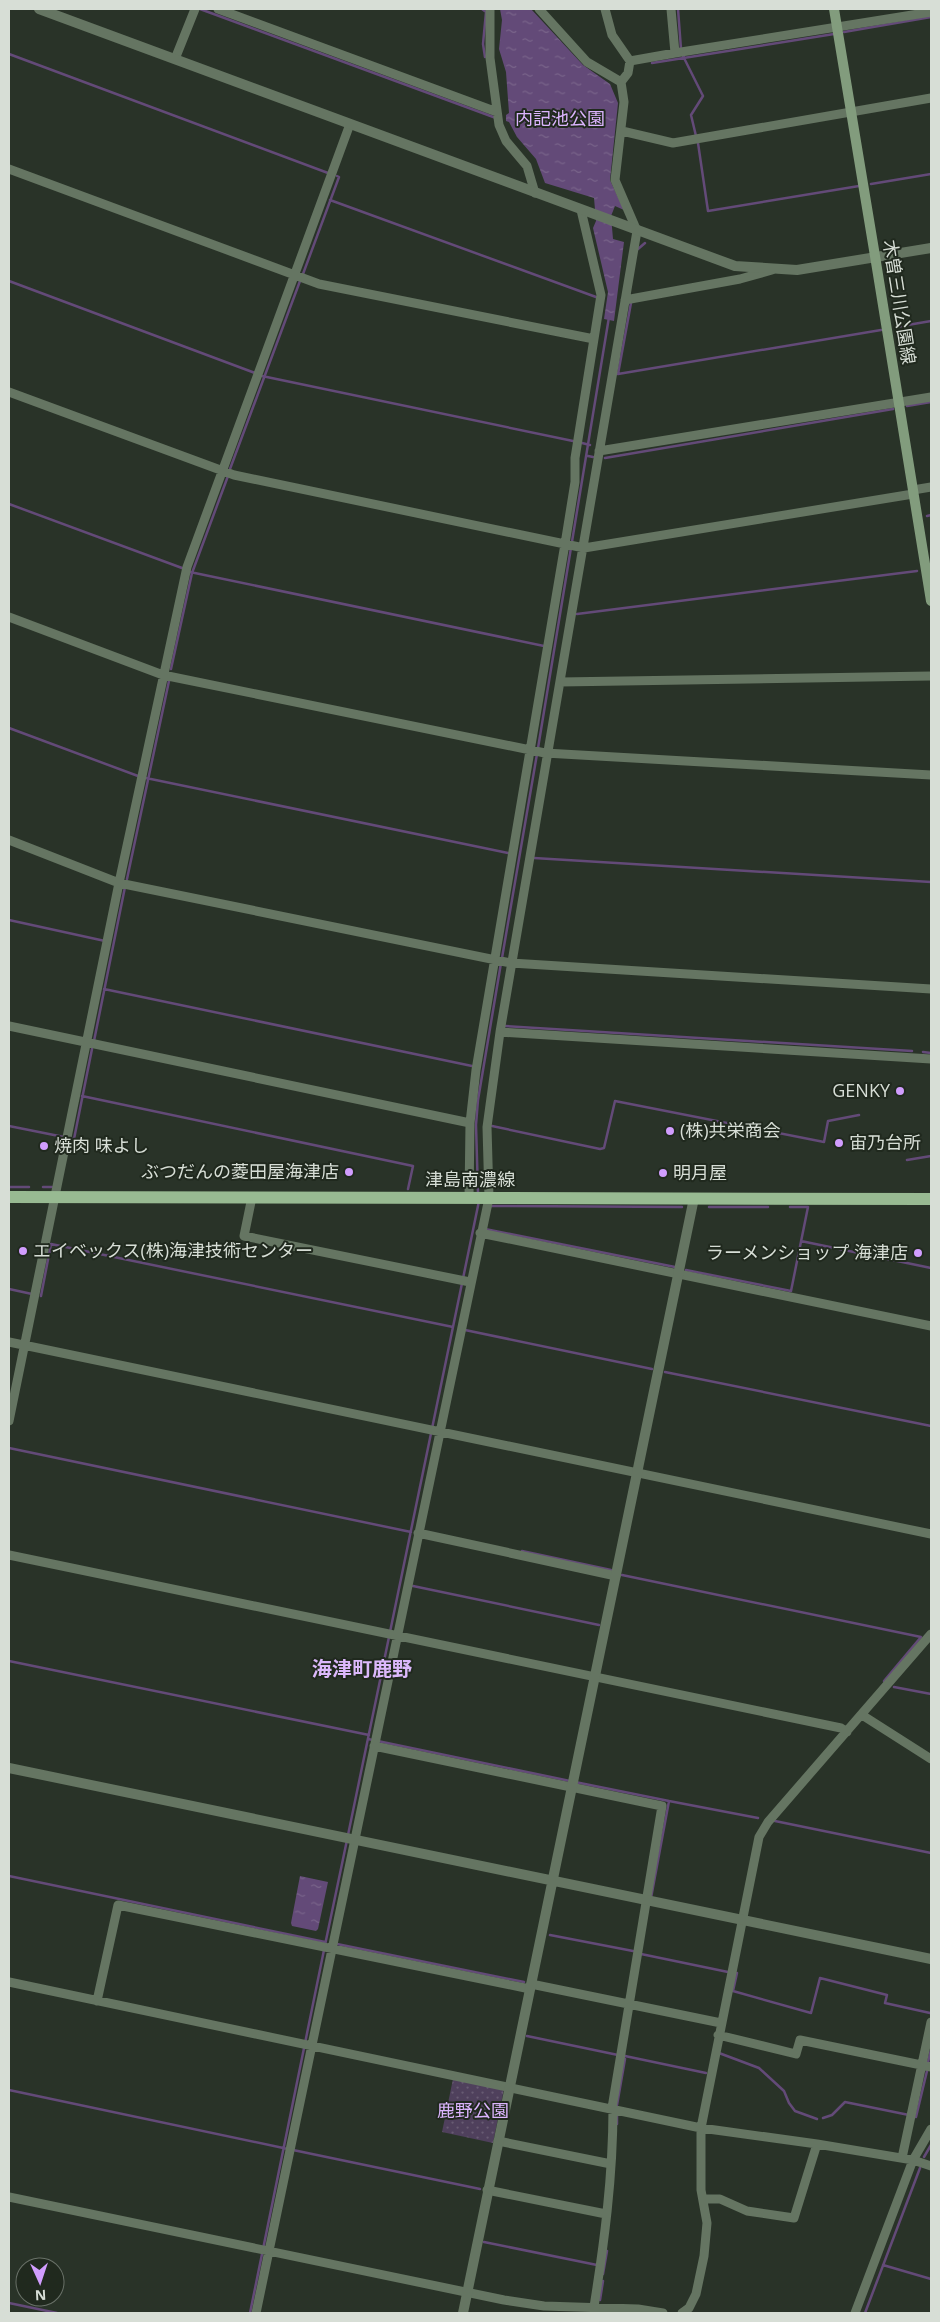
<svg xmlns="http://www.w3.org/2000/svg" width="940" height="2322" font-family="'Open Sans','Noto Sans JP',sans-serif">
<defs>
<pattern id="green-dots" width="8" height="8" patternUnits="userSpaceOnUse" patternTransform="scale(1.25)"><rect width="8" height="8" fill="#4f405c"/><path d="M2 2h.1M6 6h.1" fill="none" stroke="#685b73" stroke-width="1.8" stroke-linecap="round"/></pattern>
<pattern id="water-ripples" width="26" height="14" patternUnits="userSpaceOnUse" patternTransform="scale(1.25)"><rect width="26" height="14" fill="#634a78"/><path d="M2 4q2-2 4 0t4 0M15 11q2-2 4 0t4 0" fill="none" stroke="#79648a"/></pattern>
</defs>
<rect width="100%" height="100%" fill="#293328"/>
<path fill="url(#green-dots)" d="M 453,2079 L 504,2089 L 493,2143 L 442,2132 Z"/>
<path fill="url(#water-ripples)" d="M 500,9 L 531,9 L 583,65 L 610,84 L 618,103 L 610,180 L 624,210 L 615,206 L 611,216 L 613,239 L 624,242 L 614,321 L 604,319 L 608,292 L 593,228 L 596,221 L 594,198 L 545,183 L 536,159 L 517,137 L 509,122 L 506,121 L 506,115 L 509,113 L 506,72 L 499,49 L 502,20 Z
M 300,1876 L 328,1882 L 318,1929 L 316,1931 L 292,1926 L 291,1923 Z"/>
<g fill="none" stroke-linecap="round" stroke-linejoin="round">
<path stroke="#634a78" stroke-width="2.5" d="M 200,9 L 496,118
M 482,9 L 486,12 L 483,44 L 485,57
M 678,9 L 681,49
M 844,32 L 931,17
M 9,54 L 328,173
M 683,56 L 703,96 L 691,115 L 696,136
M 652,63 L 834,34
M 698,143 L 708,211 L 859,186
M 871,184 L 931,174
M 330,200 L 596,297
M 638,249 L 645,243
M 303,274 L 339,177 L 337,176
M 9,281 L 255,373
M 631,303 L 618,374 L 881,330
M 896,327 L 931,321
M 262,376 L 573,441
M 907,406 L 931,402
M 582,443 L 590,445
M 588,456 L 593,457
M 605,458 L 893,409
M 230,469 L 300,281
M 9,504 L 182,568
M 927,516 L 931,515
M 190,572 L 544,646
M 577,614 L 917,571
M 171,669 L 192,573 L 228,476
M 9,728 L 138,776
M 538,748 L 609,317
M 146,778 L 508,853
M 534,858 L 931,882
M 127,879 L 169,681
M 9,920 L 105,941
M 502,958 L 537,754
M 104,989 L 472,1066
M 505,1026 L 912,1051
M 94,1041 L 125,887
M 923,1052 L 931,1053
M 82,1096 L 413,1166 L 408,1189
M 9,1126 L 64,1137
M 492,1126 L 600,1149 L 604,1148 L 615,1101 L 824,1142 L 828,1121 L 859,1115
M 72,1139 L 74,1139 L 92,1049
M 907,1160 L 931,1156
M 9,1187 L 29,1187
M 43,1187 L 52,1187
M 478,1193 L 476,1125 L 478,1100 L 501,963
M 491,1206 L 682,1207
M 709,1207 L 768,1207
M 485,1229 L 675,1267
M 801,1241 L 931,1268
M 686,1270 L 791,1291 L 808,1207 L 790,1207
M 9,1289 L 32,1294
M 41,1296 L 51,1244 L 453,1327
M 465,1330 L 652,1369
M 665,1372 L 931,1426
M 9,1448 L 411,1532
M 522,1551 L 611,1570
M 622,1575 L 921,1637 L 884,1681
M 413,1586 L 599,1625
M 390,1632 L 479,1201
M 9,1661 L 369,1735
M 894,1687 L 931,1694
M 368,1739 L 570,1781
M 575,1782 L 669,1801 L 651,1898
M 669,1801 L 758,1818
M 775,1821 L 931,1853
M 348,1835 L 389,1637
M 9,1876 L 325,1942
M 550,1935 L 633,1951
M 337,1944 L 524,1982
M 325,1945 L 347,1840
M 641,1954 L 728,1972
M 734,1973 L 737,1973 L 733,1991 L 811,2013 L 820,1978 L 887,1995 L 885,2003 L 930,2013
M 527,2036 L 618,2055
M 719,2053 L 759,2068 L 784,2091 L 789,2103 L 795,2111 L 817,2119
M 625,2056 L 706,2073
M 928,2062 L 931,2050
M 9,2090 L 288,2149
M 617,2105 L 625,2059
M 916,2117 L 927,2071
M 823,2118 L 832,2115 L 845,2102 L 909,2115
M 617,2124 L 617,2115
M 293,2150 L 480,2189
M 924,2157 L 931,2145
M 484,2242 L 597,2265
M 883,2265 L 931,2279
M 603,2274 L 607,2251
M 600,2300 L 603,2281
M 9,2303 L 57,2313
M 250,2313 L 324,1950
M 865,2313 L 920,2168"/>
<path stroke="#657562" stroke-width="9" d="M 218,9 L 497,112
M 490,9 L 490,58 L 499,125 L 506,141 L 527,166 L 535,193
M 539,9 L 587,62 L 621,82
M 605,9 L 612,35 L 630,61
M 675,53 L 931,12
M 175,59 L 195,9
M 622,131 L 673,143 L 931,98
M 9,169 L 319,284 L 594,339
M 625,300 L 740,279 L 772,270
M 9,392 L 234,475 L 584,548 L 913,494
M 599,451 L 931,397
M 913,490 L 931,487
M 9,617 L 163,675 L 545,753 L 931,775
M 560,682 L 931,676
M 9,840 L 119,883 L 511,963 L 931,989
M 9,1026 L 470,1123
M 500,1032 L 931,1059
M 252,1197 L 244,1236 L 470,1282
M 469,1198 L 470,1123 L 476,1070 L 565,544 L 575,482 L 575,458 L 601,295 L 581,210
M 480,1233 L 931,1326
M 9,1342 L 931,1534
M 9,1421 L 119,883 L 187,567 L 350,124
M 418,1533 L 616,1576
M 9,1555 L 841,1728 L 847,1732
M 862,1715 L 931,1759
M 374,1746 L 662,1806 L 612,2108
M 9,1982 L 701,2128 L 817,2144 L 913,2160 L 931,2166
M 531,1984 L 721,2023
M 97,2001 L 118,1905 L 530,1989
M 718,2035 L 796,2054 L 800,2040 L 931,2067
M 498,2141 L 611,2164
M 902,2158 L 931,2022
M 487,2190 L 606,2214
M 9,2197 L 504,2300 L 544,2306 L 638,2309 L 663,2313
M 703,2199 L 720,2199 L 747,2211 L 794,2218 L 817,2144
M 256,2313 L 489,1198 L 487,1127 L 500,1032 L 637,231 L 615,180 L 624,102 L 621,82 L 628,73 L 630,61 L 675,53 L 671,9
M 593,2313 C 604,2245 613,2177 613,2108
M 682,2313 L 689,2308 L 696,2294 L 704,2256 L 707,2223 L 701,2190 L 701,2128 L 759,1837 L 768,1822 L 931,1634
M 855,2313 L 913,2160 L 931,2129"/>
<path stroke="#657562" stroke-width="10" d="M 39,9 L 735,266 L 797,270 L 931,248
M 9,1768 L 931,1959
M 463,2313 L 694,1198"/>
<path stroke="#829c7d" stroke-width="10" d="M 834,9 C 868,206 898,404 931,601"/>
<path stroke="#98ba92" stroke-width="12" d="M 9,1197 L 931,1199"/>
</g>
<g fill="#d19dfe" stroke="#20291e" stroke-width="2">
<circle cx="900" cy="1091" r="5"/>
<circle cx="670" cy="1131" r="5"/>
<circle cx="839" cy="1143" r="5"/>
<circle cx="44" cy="1146" r="5"/>
<circle cx="349" cy="1172" r="5"/>
<circle cx="663" cy="1173" r="5"/>
<circle cx="23" cy="1251" r="5"/>
<circle cx="918" cy="1253" r="5"/>
</g>
<g text-anchor="middle" stroke-width="4" stroke-linejoin="round" paint-order="stroke">
<g font-size="18" fill="#dbb4fd" stroke="#20291e">
<text x="560" y="125">内記池公園</text>
<text x="473" y="2117">鹿野公園</text>
</g>
<g font-size="18" fill="#d7ded6" stroke="#20291e">
<text transform="translate(899 302) rotate(81)" y="6">木曽三川公園線</text>
<text x="470" y="1186">津島南濃線</text>
</g>
<g font-size="18" fill="#d7ded6" stroke="#20291e" text-anchor="start">
<text x="890" y="1097" text-anchor="end">GENKY</text>
<text x="680" y="1137">(株)共栄商会</text>
<text x="849" y="1149">宙乃台所</text>
<text x="54" y="1152">焼肉 味よし</text>
<text x="339" y="1178" text-anchor="end">ぶつだんの菱田屋海津店</text>
<text x="673" y="1179">明月屋</text>
<text x="33" y="1257">エイベックス(株)海津技術センター</text>
<text x="908" y="1259" text-anchor="end">ラーメンショップ 海津店</text>
</g>
<g font-size="20" font-weight="bold" fill="#dbb8fb" stroke="#20291e">
<text x="362" y="1676">海津町鹿野</text>
</g>
</g>
<rect width="940" height="2322" fill="none" stroke="#d7ded6" stroke-width="20"/>
<g transform="translate(40 2282) rotate(177)"><circle r="24" fill="#20291e" stroke="#697168"/>
<path d="M0-4L9 19L0 12L-9 19Z" fill="#d19dfe"/>
<text y="-8" font-size="14" font-weight="bold" text-anchor="middle" fill="#d7ded6">N</text>
</g>
</svg>
